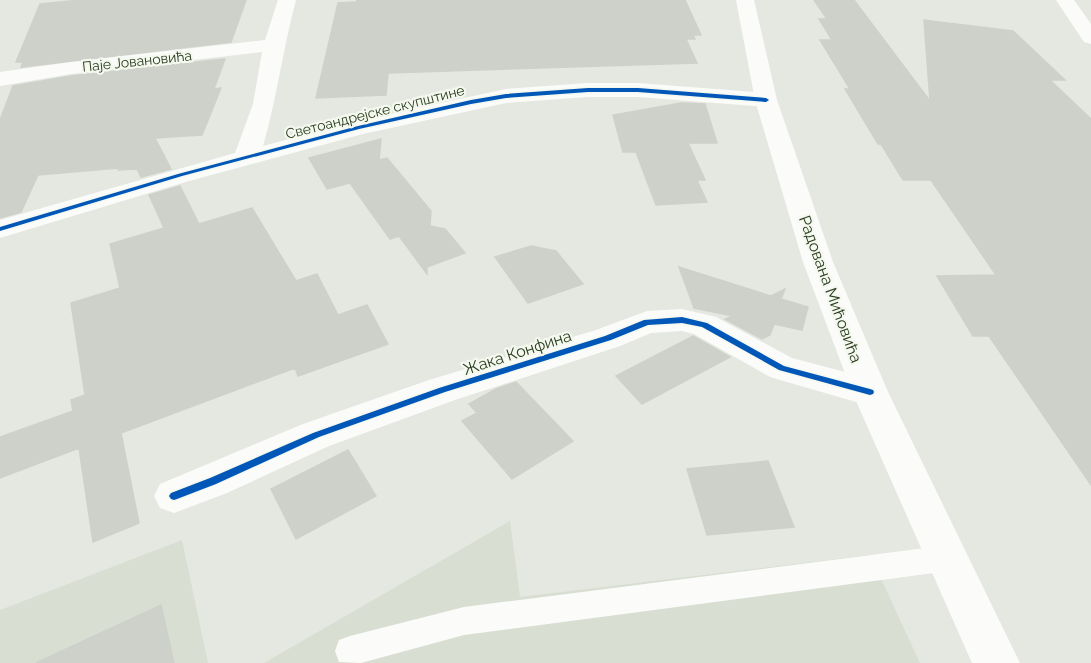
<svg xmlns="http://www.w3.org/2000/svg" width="1091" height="663" font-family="Raleway,sans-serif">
<rect width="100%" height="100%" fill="#e5e8e1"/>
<path fill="#d8ded1" d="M 510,521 L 520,597 L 870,555 L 920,663 L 264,663 Z
M 182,540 L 208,663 L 0,663 L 0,610 Z"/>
<path fill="#ced1ca" stroke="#ced1ca" stroke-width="1.5" d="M 80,0 L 246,0 L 231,42 L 21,67 L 23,62 L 16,62 L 40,4 Z
M 357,0 L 685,0 L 701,35 L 693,35 L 695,39 L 686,39 L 697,63 L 388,73 L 386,95 L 316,98 L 338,3 L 356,2 Z
M 814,0 L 854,0 L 930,101 L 924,20 L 1013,31 L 1065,80 L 1050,80 L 1091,119 L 1091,485 L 989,336 L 973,336 L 937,276 L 996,275 L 931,180 L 903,180 L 881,144 L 878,144 L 845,89 L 850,89 L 820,40 L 832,40 L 819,19 L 827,19 Z
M 225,59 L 214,89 L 221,88 L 202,135 L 155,138 L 171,169 L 141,177 L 137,169 L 118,170 L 119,168 L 38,175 L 21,212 L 0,218 L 0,120 L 13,86 L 71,76 Z
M 681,103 L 705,104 L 717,143 L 688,143 L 705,180 L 697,180 L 707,202 L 656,205 L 636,152 L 623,152 L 613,115 Z
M 381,139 L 379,160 L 387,158 L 431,211 L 430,226 L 445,229 L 465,253 L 427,267 L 427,274 L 399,236 L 390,239 L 350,183 L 327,189 L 309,158 Z
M 180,186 L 199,224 L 252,208 L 296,281 L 317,274 L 338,315 L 367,305 L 388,344 L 298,376 L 295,368 L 121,433 L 139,523 L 93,542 L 79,448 L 0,478 L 0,437 L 73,411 L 71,400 L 85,395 L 71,303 L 120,288 L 110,244 L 164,228 L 149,195 Z
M 531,246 L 556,251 L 583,284 L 528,303 L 495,257 Z
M 679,267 L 771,296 L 785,289 L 781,299 L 808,307 L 802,330 L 774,324 L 770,335 L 762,339 L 725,319 L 733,316 L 694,308 Z
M 693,336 L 730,357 L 642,404 L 616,376 Z
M 516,382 L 573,441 L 512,479 L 462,421 L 477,413 L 469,404 L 496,389 Z
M 348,450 L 376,496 L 296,539 L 271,489 Z
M 768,461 L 794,527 L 707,535 L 687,469 Z
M 161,605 L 174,663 L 36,663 Z"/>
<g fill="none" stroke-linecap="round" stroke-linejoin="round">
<path fill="#fbfcfa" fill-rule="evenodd" d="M 949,545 L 959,549 L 963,558 L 959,567 L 949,571 L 464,635 L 361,663 L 339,662 L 335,651 L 339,640 L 350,636 L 464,607 Z"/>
<path fill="#fbfcfa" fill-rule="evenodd" d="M 278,0 L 296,0 C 283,48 277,98 263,146 L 358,121 L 506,89 L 588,83 L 638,83 L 766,93 L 774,95 L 777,100 L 774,105 L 766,107 L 638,97 L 588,97 L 506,103 L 363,134 L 189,181 L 0,238 L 0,220 L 235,153 L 253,104 L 262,52 L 71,74 L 0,86 L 0,72 L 71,62 L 265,40 Z
M 1056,0 L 1074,0 L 1091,24 L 1091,44 L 1084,42 Z
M 682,309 L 716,317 L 792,358 L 883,382 L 888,392 L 883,402 L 870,406 L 770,377 L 694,334 L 682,331 L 651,333 L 620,346 L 455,400 L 329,446 L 227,493 L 174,513 L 160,508 L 154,496 L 160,484 L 303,424 L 429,380 L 596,330 L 647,311 Z"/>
<path fill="#fbfcfa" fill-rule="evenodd" d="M 736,0 L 754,0 L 777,100 L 833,262 L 888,392 L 1020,663 L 972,663 L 852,392 L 803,262 L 755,100 Z"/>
<g stroke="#f4f8ef" stroke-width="3">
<path id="cycleway" d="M 588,88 L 638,88 L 766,98 L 769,100 L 766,102 L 638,92 L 588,92 L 506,98 L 471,104 L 359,129 L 182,176 L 0,231 L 0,227 L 178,174 L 358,126 L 471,100 L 506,94 Z
M 682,317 L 707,323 L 784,366 L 870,389 L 873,390 L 874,392 L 873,394 L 870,395 L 779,370 L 702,327 L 682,323 L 648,325 L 611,340 L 445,392 L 319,437 L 216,484 L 177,499 L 174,500 L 171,499 L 169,496 L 171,493 L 210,478 L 313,433 L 439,388 L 605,336 L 644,320 Z"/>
</g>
<use href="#cycleway" fill="#0057b8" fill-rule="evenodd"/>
</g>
<g text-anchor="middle" stroke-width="4.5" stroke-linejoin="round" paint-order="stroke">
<g font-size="14" fill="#293c1e" stroke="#f4f8ef">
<text transform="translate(137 61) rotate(-6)" y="5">Паје Јовановића</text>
<text transform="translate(375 112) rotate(-14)" y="5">Светоандрејске скупштине</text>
</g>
<g font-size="16" fill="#293c1e" stroke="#f4f8ef">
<text transform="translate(831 289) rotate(70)" y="6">Радована Мићовића</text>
<text transform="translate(517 352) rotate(-18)" y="6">Жака Конфина</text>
</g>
</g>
</svg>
